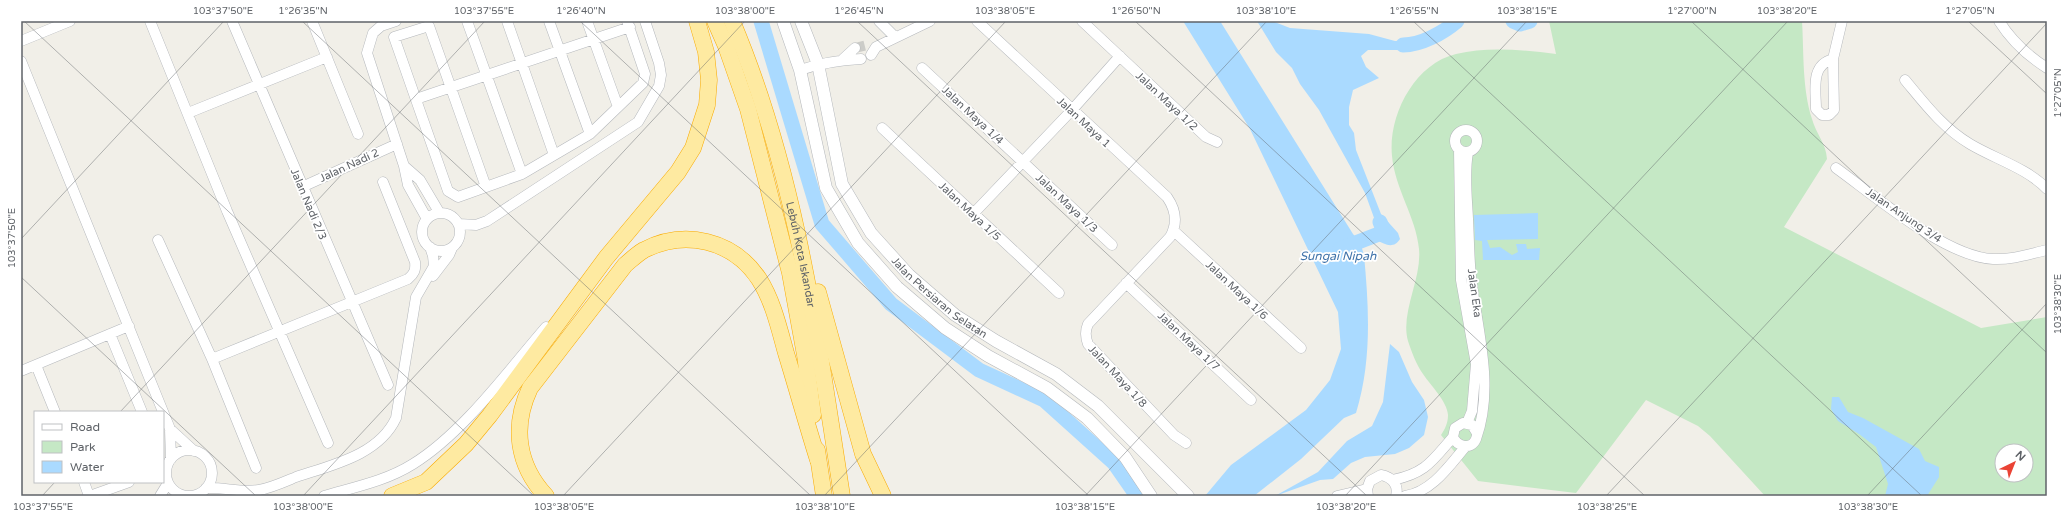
<svg xmlns="http://www.w3.org/2000/svg" width="2068" height="517" font-family="'Varela Round',sans-serif">
<rect width="100%" height="100%" fill="#f1efe8"/>
<path fill="#c5e8c5" fill-rule="evenodd" d="M 1549,21 L 1802,21 C 1804,53 1802,88 1812,119 C 1816,134 1826,143 1827,159 L 1784,227 L 1981,328 L 2047,317 L 2047,496 L 1765,496 L 1710,436 L 1698,426 L 1646,400 L 1576,493 L 1478,481 L 1441,435 C 1445,429 1448,423 1448,415 C 1447,401 1431,386 1423,374 C 1416,364 1412,353 1408,341 C 1400,313 1422,279 1419,249 C 1416,217 1395,189 1392,156 C 1388,116 1414,64 1456,54 C 1488,46 1524,50 1556,54 ZM 2002,451 L 2026,451 L 2026,475 L 2002,475 Z"/>
<path fill="#aadaff" d="M 1183,21 L 1220,21 L 1353,234 L 1360,242 L 1364,255 C 1369,308 1372,361 1356,413 L 1344,418 L 1301,459 L 1254,496 L 1205,496 L 1231,465 L 1306,410 L 1330,380 L 1341,349 L 1338,312 L 1250,129 Z
M 1257,21 L 1272,21 L 1290,28 L 1369,34 L 1395,41 L 1422,40 L 1409,50 L 1368,50 L 1361,56 L 1366,67 L 1379,78 L 1353,90 L 1349,107 L 1349,125 L 1354,133 L 1356,150 L 1381,214 L 1398,233 L 1400,239 C 1394,249 1385,245 1377,240 L 1373,232 L 1377,226 L 1365,193 L 1319,110 L 1300,84 L 1292,68 L 1276,52 Z
M 1538,213 L 1538,239 L 1487,240 L 1490,248 L 1500,247 L 1512,255 L 1518,252 L 1516,244 L 1526,244 L 1527,249 L 1540,248 L 1539,260 L 1483,260 L 1482,241 L 1475,240 L 1474,215 Z
M 1390,344 L 1399,352 L 1412,382 L 1424,400 L 1428,417 L 1424,435 L 1409,448 L 1395,454 L 1365,457 L 1351,463 L 1333,479 L 1320,480 L 1275,496 L 1318,472 L 1347,441 L 1372,426 L 1383,402 Z
M 1832,397 L 1839,397 L 1848,412 L 1863,418 L 1919,449 L 1925,461 L 1939,467 L 1939,477 L 1927,496 L 1885,496 L 1888,484 L 1876,447 L 1859,434 L 1838,421 L 1831,409 Z"/>
<g fill="none" stroke-linecap="round" stroke-linejoin="round">
<path stroke="#aadaff" stroke-width="15" d="M 761,21 L 822,224 L 891,304 L 979,370 L 1044,400 L 1114,463 L 1137,496
M 1513,21 L 1520,24 L 1530,21
M 1403,45 C 1421,45 1443,33 1457,21
M 1340,249 L 1384,232 L 1380,222"/>
<path stroke="#ccccc8" stroke-width="10" stroke-dasharray="10 5" stroke-linecap="butt" d="M 855,48 L 867,45"/>
<g stroke="#b5b8bc" stroke-width="11">
<path id="minor" d="M 150,21 L 227,211 L 328,443
M 232,21 L 388,385
M 312,21 L 358,134
M 396,21 L 381,26 L 373,33 L 367,53 L 404,166
M 467,21 L 522,174
M 507,21 L 554,155
M 549,21 L 590,134
M 587,21 L 618,107
M 879,21 L 895,37
M 977,21 L 1167,197 C 1176,210 1178,223 1170,237 L 1088,324 C 1085,331 1085,336 1088,344 L 1174,435 L 1186,443
M 1082,21 L 1206,137 L 1217,142
M 1999,21 C 2011,40 2028,56 2047,68
M 21,41 L 70,21
M 871,55 L 876,47 L 930,21
M 843,59 L 855,48
M 1833,59 C 1810,65 1816,90 1816,109 L 1822,115 L 1829,115 L 1834,110 L 1833,59 L 1842,21
M 21,61 L 170,429 L 171,459
M 922,68 L 1112,245
M 800,70 C 821,63 840,60 861,59
M 1905,80 C 1925,104 1943,128 1970,144 C 1995,159 2027,168 2047,189
M 416,99 L 630,27
M 188,113 L 327,57
M 882,128 L 1059,293
M1455 141a11 11 0 1 1 22 0a11 11 0 1 1-22 0Z
M 1459,149 L 1461,280 L 1476,364 L 1472,411 L 1467,423
M 1468,152 C 1464,174 1467,197 1468,219 C 1469,238 1469,258 1471,277 C 1477,330 1495,386 1476,439 C 1471,451 1457,446 1453,437 L 1455,428 L 1463,423 L 1472,425 L 1477,433
M 1836,168 C 1875,196 1946,257 1993,259 C 2012,260 2029,254 2047,250
M 302,187 L 397,144
M 486,187 L 429,26 L 394,37 L 448,191 L 458,197 L 522,174 L 590,134 L 643,83 L 645,74 L 627,21
M422 232a19 19 0 1 1 38 0a19 19 0 1 1-38 0Z
M 973,214 L 1072,110 L 1120,56
M 427,219 L 408,185 L 404,166 L 420,180 L 439,212
M 459,224 L 476,225 L 487,221 L 638,122 L 659,86 L 661,75 L 659,63 L 645,21
M 1174,231 L 1301,348
M 158,240 L 212,359 L 256,468
M 433,276 L 449,255 L 452,248
M 1126,283 L 1251,400
M 110,334 L 142,412
M 212,359 L 408,279 C 414,274 416,270 415,262 L 383,182
M 36,365 L 55,412
M 21,371 L 129,326
M 170,429 L 194,451
M166 473a23 23 0 1 1 46 0a23 23 0 1 1-46 0Z
M 1393,480 C 1426,473 1432,461 1453,437
M 84,482 L 89,496
M 206,488 C 224,487 241,493 259,490 C 271,488 284,482 296,477 C 332,465 379,455 396,418 L 416,297 L 434,266 L 433,256 L 430,247
M 90,496 L 129,482
M 160,496 L 168,483
M 324,496 C 355,487 386,481 413,464 C 463,433 507,372 546,327
M 1337,496 L 1367,489
M 1368,496 L 1367,489 L 1370,481 L 1381,475 C 1392,477 1399,485 1396,496
M 1405,496 C 1432,492 1449,466 1466,446"/>
</g>
<g stroke="#b5b8bc" stroke-width="13">
<g id="tertiary">
<path d="M 783,21 L 800,70 L 826,188 L 858,243 L 897,287 L 945,328 L 988,356 L 1047,388 L 1087,418 L 1125,457 L 1151,496"/>
<path id="s1" d="M 801,21 L 818,64 L 842,184 L 871,233 L 909,275 L 955,315 L 996,341 L 1056,374 L 1098,406 L 1188,496"/>
</g>
</g>
<g stroke="#f9ab00" stroke-width="17">
<g id="trunk">
<path d="M 715,21 L 726,46 L 748,109 L 790,273 L 805,355 L 813,415"/>
<path id="s2" d="M 732,21 C 796,172 817,335 842,496"/>
<path d="M 818,292 L 863,454 L 883,496"/>
<path d="M 817,450 L 824,496"/>
<path d="M 392,496 L 426,482 L 466,444 L 490,415 L 606,258 L 678,172 L 693,148 L 707,105 L 709,80 L 706,52 L 697,21"/>
<path d="M 546,496 C 517,465 512,426 530,388 L 625,265 C 631,260 637,254 644,250 C 685,229 733,240 759,279 C 773,301 779,328 786,353 C 797,389 807,425 818,460"/>
</g>
</g>
<use href="#minor" stroke="#fff" stroke-width="10"/>
<use href="#tertiary" stroke="#fff" stroke-width="12"/>
<use href="#trunk" stroke="#feeaa1" stroke-width="16"/>
</g>
<path fill="none" stroke="#5f6368" stroke-width="1" stroke-opacity="0.45" d="M 24,21 L 534,496M 302,21 L 811,496M 580,21 L 1089,496M 857,21 L 1367,496M 1135,21 L 1645,496M 1413,21 L 1922,496M 1691,21 L 2047,353M 1968,21 L 2047,94M 21,239 L 224,21M 21,277 L 256,496M 120,412 L 485,21M 42,496 L 55,482M 303,496 L 745,21M 563,496 L 1006,21M 824,496 L 1267,21M 1085,496 L 1527,21M 1345,496 L 1788,21M 1606,496 L 2047,23M 1867,496 L 2047,303"/>
<g text-anchor="middle" stroke-width="3.5" stroke-linejoin="round" paint-order="stroke">
<g font-size="11" fill="#5f6368" stroke="#fff">
<text transform="translate(1167 101) rotate(43)" y="4">Jalan Maya 1/2</text>
<text transform="translate(973 115) rotate(43)" y="4">Jalan Maya 1/4</text>
<text transform="translate(1084 122) rotate(43)" y="4">Jalan Maya 1</text>
<text transform="translate(349 165) rotate(-25)" y="4">Jalan Nadi 2</text>
<text transform="translate(1067 203) rotate(43)" y="4">Jalan Maya 1/3</text>
<text transform="translate(309 204) rotate(67)" y="4">Jalan Nadi 2/3</text>
<text transform="translate(970 211) rotate(43)" y="4">Jalan Maya 1/5</text>
<text transform="translate(1904 215) rotate(34)" y="4">Jalan Anjung 3/4</text>
<text dy="4" stroke="none"><textPath href="#s2" startOffset="244">Lebuh Kota Iskandar</textPath></text>
<text transform="translate(1237 290) rotate(43)" y="4">Jalan Maya 1/6</text>
<text transform="translate(1475 293) rotate(82)" y="4">Jalan Eka</text>
<text dy="4" stroke="none"><textPath href="#s1" startOffset="320">Jalan Persiaran Selatan</textPath></text>
<text transform="translate(1189 341) rotate(43)" y="4">Jalan Maya 1/7</text>
<text transform="translate(1118 376) rotate(47)" y="4">Jalan Maya 1/8</text>
</g>
<g font-size="12" font-style="italic" fill="#4174aa" stroke="#fff">
<text x="1338" y="260">Sungai Nipah</text>
</g>
</g>
<rect width="2068" height="517" fill="none" stroke="#ffffff" stroke-width="44"/>
<rect x="34" y="411" width="130" height="72" fill="#ffffff" stroke="#bfc1c3"/>
<rect x="42" y="424" width="20" height="6" fill="#ffffff" stroke="#bfc1c3"/>
<text x="70" y="431" font-size="12" fill="#5f6368">Road</text>
<rect x="42" y="441" width="20" height="12" fill="#c5e8c5" stroke="#bfc1c3"/>
<text x="70" y="451" font-size="12" fill="#5f6368">Park</text>
<rect x="42" y="461" width="20" height="12" fill="#aadaff" stroke="#bfc1c3"/>
<text x="70" y="471" font-size="12" fill="#5f6368">Water</text>
<g transform="translate(2014 463) rotate(43)"><circle r="19" fill="#ffffff" stroke="#bfc1c3"/>
<path d="M0-3L7 15L0 10L-7 15Z" fill="#ea4335"/>
<text y="-6" font-size="11" font-weight="bold" text-anchor="middle" fill="#5f6368">N</text>
</g>
<rect x="22" y="22" width="2024" height="473" fill="none" stroke="#5f6368" stroke-width="1.5"/>
<g font-size="10" text-anchor="middle" fill="#5f6368">
<text x="223" y="14">103°37'50"E</text>
<text x="303" y="14">1°26'35"N</text>
<text x="484" y="14">103°37'55"E</text>
<text x="581" y="14">1°26'40"N</text>
<text x="745" y="14">103°38'00"E</text>
<text x="859" y="14">1°26'45"N</text>
<text x="1005" y="14">103°38'05"E</text>
<text x="1136" y="14">1°26'50"N</text>
<text x="1266" y="14">103°38'10"E</text>
<text x="1414" y="14">1°26'55"N</text>
<text x="1527" y="14">103°38'15"E</text>
<text x="1692" y="14">1°27'00"N</text>
<text x="1787" y="14">103°38'20"E</text>
<text x="1970" y="14">1°27'05"N</text>
<text transform="translate(2057 93) rotate(-90)" y="4">1°27'05"N</text>
<text transform="translate(11 238) rotate(-90)" y="4">103°37'50"E</text>
<text transform="translate(2057 304) rotate(-90)" y="4">103°38'30"E</text>
<text x="43" y="510">103°37'55"E</text>
<text x="303" y="510">103°38'00"E</text>
<text x="564" y="510">103°38'05"E</text>
<text x="825" y="510">103°38'10"E</text>
<text x="1085" y="510">103°38'15"E</text>
<text x="1346" y="510">103°38'20"E</text>
<text x="1607" y="510">103°38'25"E</text>
<text x="1868" y="510">103°38'30"E</text>
</g>
</svg>
